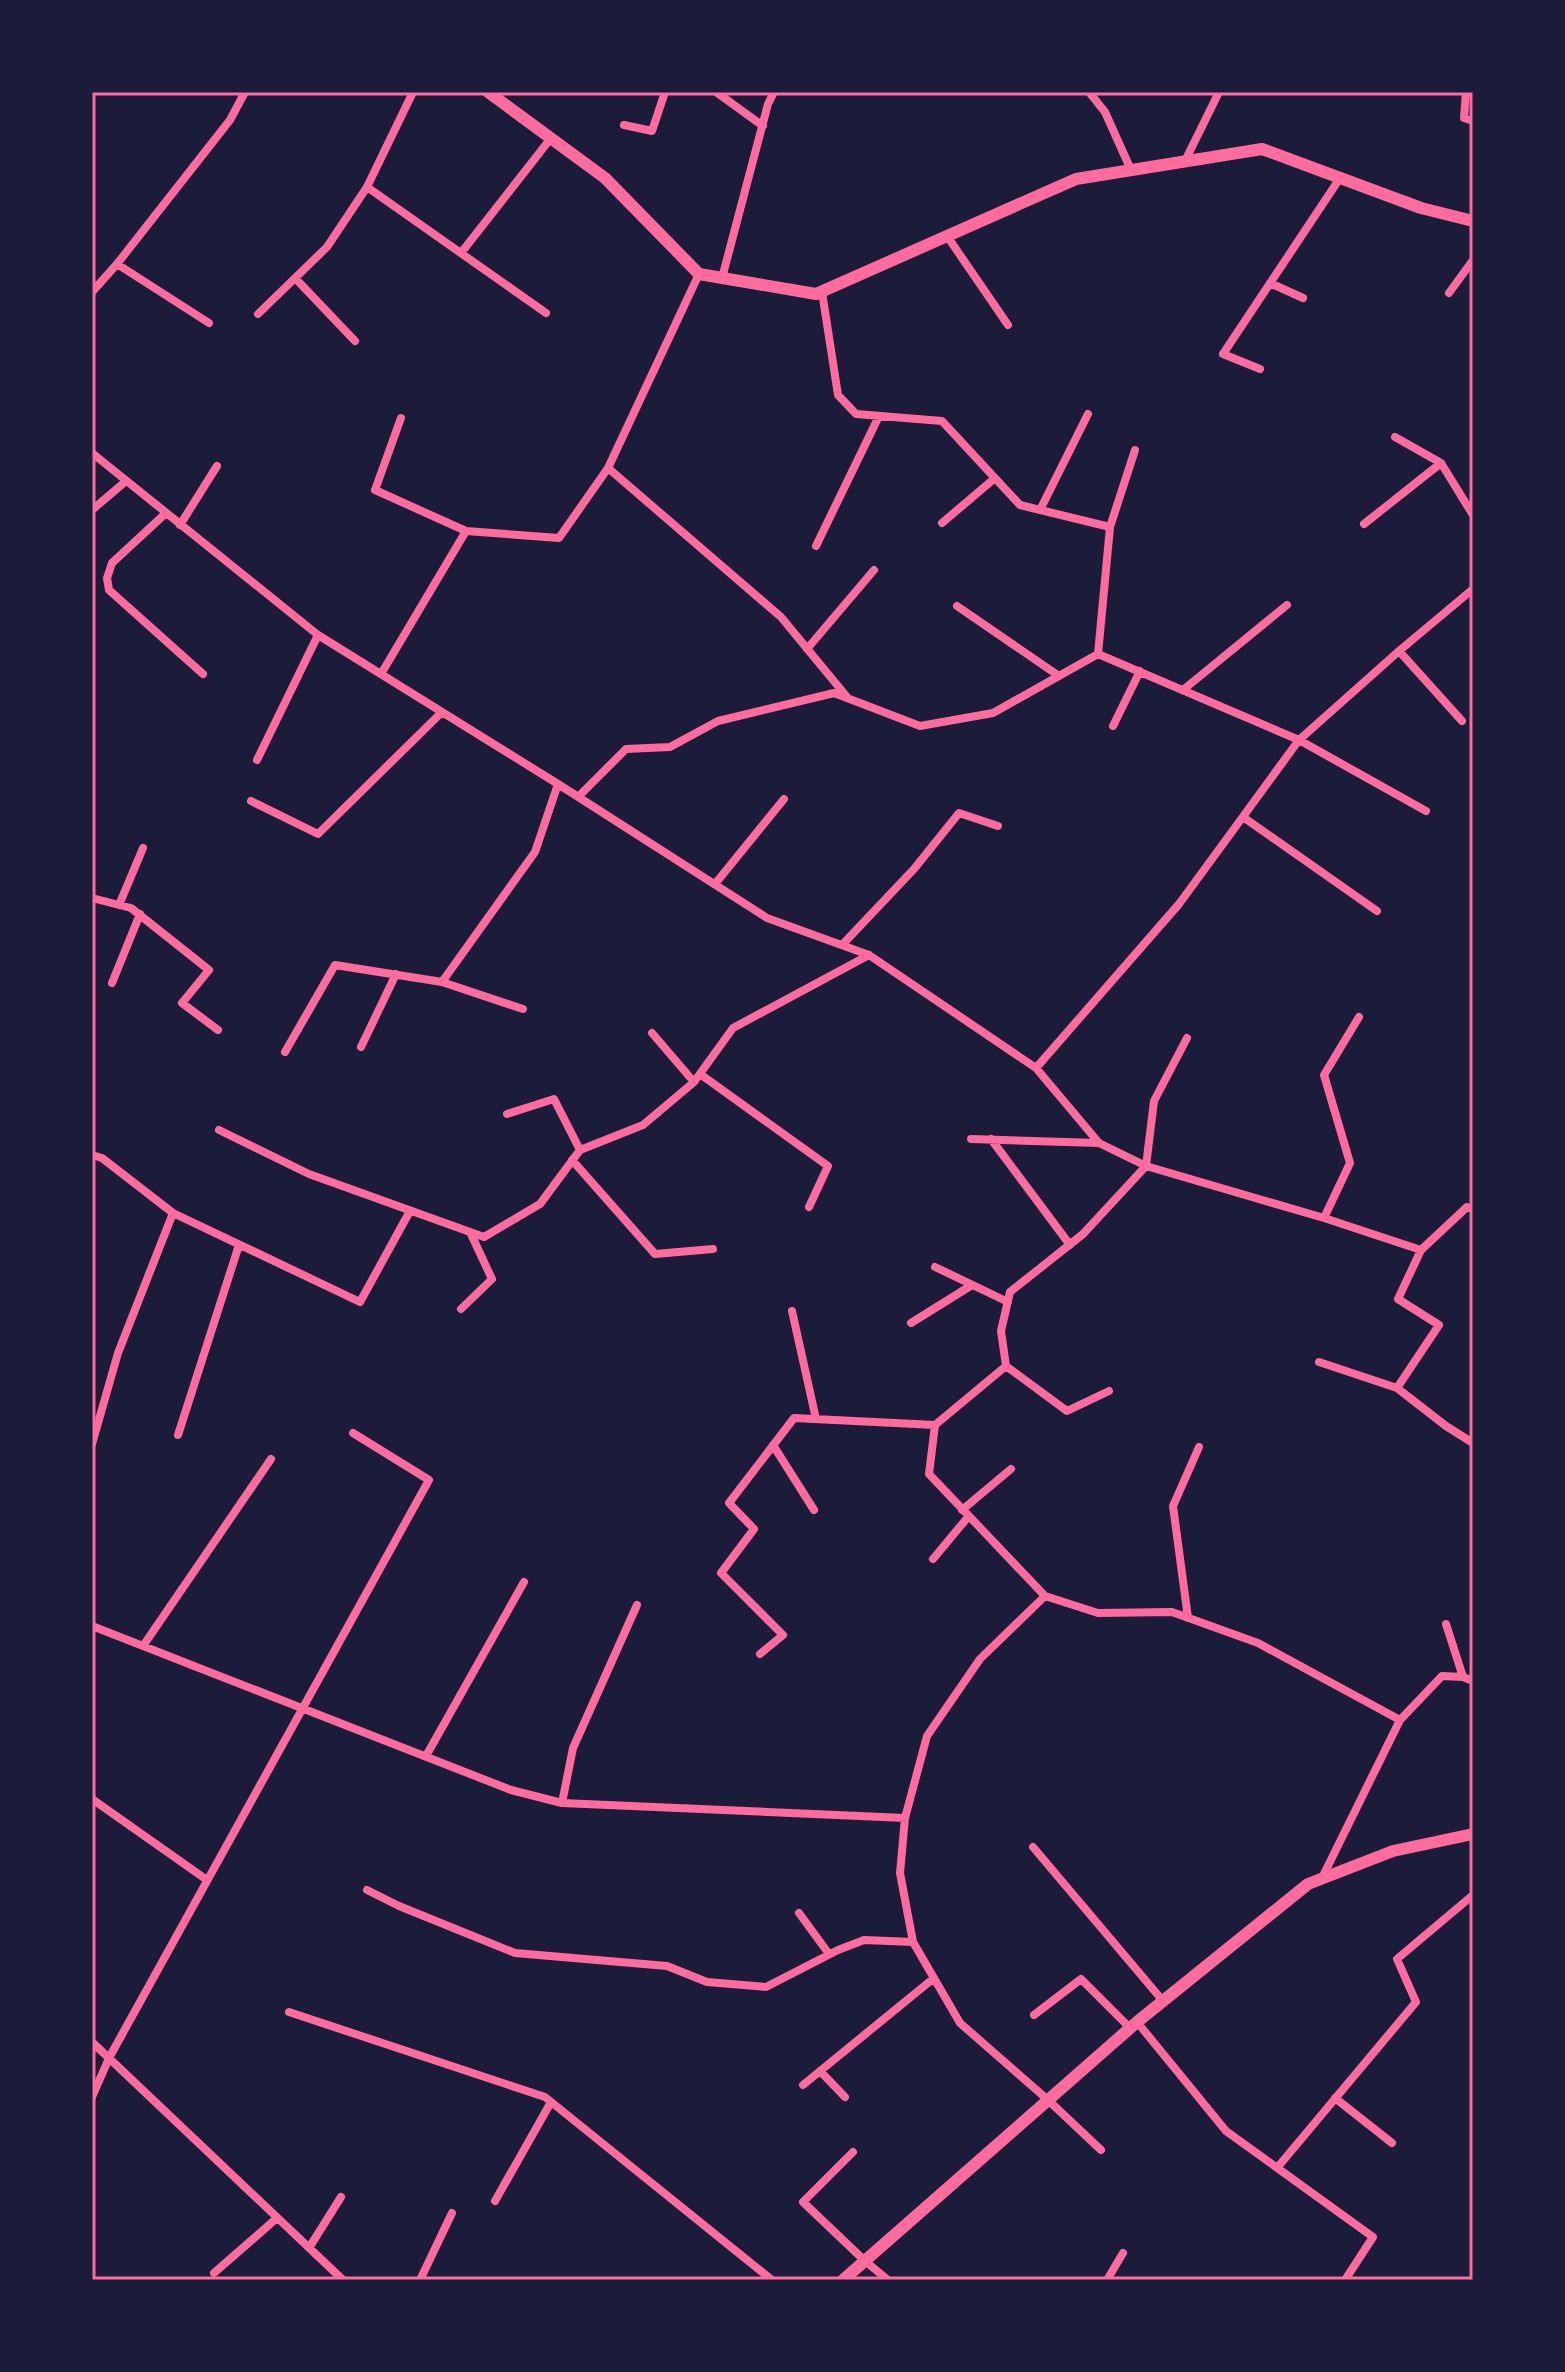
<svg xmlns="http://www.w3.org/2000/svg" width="1565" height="2372" font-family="Inter,sans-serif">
<rect width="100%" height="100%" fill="#1b1b3a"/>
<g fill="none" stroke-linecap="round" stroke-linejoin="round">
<path stroke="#ff6b9d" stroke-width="8" d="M 716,92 L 763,126
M 1089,92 L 1105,112 L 1131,170
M 1466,92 L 1464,118 L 1473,121
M 624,125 L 652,131 L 665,92
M 1185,161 L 1219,92
M 367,187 L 546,313
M 947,236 L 1008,325
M 461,253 L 551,138
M 117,264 L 209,323
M 295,278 L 355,341
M 722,278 L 768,104 L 774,92
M 1270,283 L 1303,298
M 92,292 L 117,264 L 230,120 L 245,92
M 822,292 L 838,395 L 856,414 L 942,421 L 1020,505 L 1110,527 L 1098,654
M 1449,293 L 1473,260
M 258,314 L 327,247 L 367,187 L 413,92
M 1260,369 L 1223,354 L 1340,178
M 401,418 L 375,490 L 466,531 L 559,538 L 608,468 L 699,274
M 1395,437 L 1441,463 L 1473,515
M 92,453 L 318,635 L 558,784 L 767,918 L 869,955 L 1036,1068 L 1099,1143 L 1146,1166 L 1324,1218 L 1421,1250 L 1467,1207 L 1473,1209
M 608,468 L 781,617 L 847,697
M 92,510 L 126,481
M 1040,510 L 1088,414
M 166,513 L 112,563 L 107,578 L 109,590 L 203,674
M 942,523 L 995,478
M 1364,524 L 1441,463
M 180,525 L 217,466
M 1110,527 L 1135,450
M 816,546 L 879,416
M 957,606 L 1059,676
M 807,649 L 874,570
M 1399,651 L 1462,721
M 381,674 L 466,531
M 1183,690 L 1287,605
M 1113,726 L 1140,671
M 257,760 L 318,635
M 578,797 L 626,749 L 670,747 L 718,721 L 834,693 L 920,726 L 993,713 L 1098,654 L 1299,740 L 1426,811
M 251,801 L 318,834 L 442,712
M 1243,817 L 1377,911
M 715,884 L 784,799
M 92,898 L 131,908 L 209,970 L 182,1003 L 218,1030
M 119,905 L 143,848
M 842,945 L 914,869 L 959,813 L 998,826
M 442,982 L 523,1009
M 112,983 L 140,914
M 652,1033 L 694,1082
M 361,1047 L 396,974
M 285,1052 L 335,965 L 442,982 L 535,852 L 558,784
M 1036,1068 L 1179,904 L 1299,740 L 1399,651 L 1473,589
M 700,1074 L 828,1166 L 809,1207
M 507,1114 L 554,1099 L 580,1150
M 219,1130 L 309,1174 L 484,1237 L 540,1204 L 580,1150 L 643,1125 L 694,1082 L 733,1028 L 869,955
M 971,1139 L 1099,1143
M 991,1139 L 1070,1245
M 92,1155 L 102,1158 L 173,1213 L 360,1302 L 410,1211
M 572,1160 L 655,1254 L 713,1249
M 1146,1166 L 1083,1234 L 1010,1292 L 1001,1331 L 1006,1366 L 935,1425 L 929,1474 L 1045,1596 L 1098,1613 L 1172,1612 L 1258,1643 L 1400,1720 L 1442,1676 L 1463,1677 L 1473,1681
M 1146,1166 L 1154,1101 L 1187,1038
M 1324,1218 L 1350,1163 L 1324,1075 L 1359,1017
M 1421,1250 L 1398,1299 L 1439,1325 L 1397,1388 L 1446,1426 L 1473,1443
M 935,1267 L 1008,1302
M 461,1309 L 492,1279 L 471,1234
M 792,1311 L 816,1419
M 911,1323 L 972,1285
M 1319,1362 L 1397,1388
M 1006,1366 L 1067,1411 L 1109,1391
M 178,1435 L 239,1245
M 92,1444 L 118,1353 L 173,1213
M 773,1445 L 814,1510
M 962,1510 L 1011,1469
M 933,1559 L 968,1517
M 1045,1596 L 980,1659 L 927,1736 L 905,1818 L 900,1873 L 913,1942 L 960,2023 L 1048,2100 L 1101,2150
M 1188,1618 L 1173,1506 L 1199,1447
M 1446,1624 L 1463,1677
M 92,1626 L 511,1790 L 562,1803 L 905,1818
M 143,1646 L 271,1459
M 760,1654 L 783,1635 L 721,1573 L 754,1529 L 729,1503 L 794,1418 L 935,1425
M 426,1756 L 524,1582
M 92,1799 L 207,1880
M 562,1803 L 573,1748 L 637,1605
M 1033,1847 L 1163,2001
M 1322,1878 L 1400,1720
M 367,1890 L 399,1906 L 515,1953 L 667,1966 L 707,1982 L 766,1987 L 838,1950 L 864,1940 L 913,1942
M 799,1913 L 829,1954
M 289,2012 L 545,2097 L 772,2280
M 1034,2015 L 1081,1979 L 1130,2028
M 1137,2022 L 1226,2131 L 1373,2237 L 1345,2280
M 92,2042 L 343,2280
M 820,2071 L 845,2097
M 803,2085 L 934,1978
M 92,2097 L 109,2058 L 429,1480 L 353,1433
M 1335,2098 L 1392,2143
M 853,2152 L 803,2202 L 865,2261 L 888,2280
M 1277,2168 L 1416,2002 L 1397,1959 L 1473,1895
M 495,2201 L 551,2102
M 309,2248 L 341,2197
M 214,2273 L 277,2218
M 420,2280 L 452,2213
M 1107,2280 L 1123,2253"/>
<path stroke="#ff6b9d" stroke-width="12" d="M 488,92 L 605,178 L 699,274 L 816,294 L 1076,179 L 1262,149 L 1421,208 L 1473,221
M 843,2280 L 1137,2022 L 1308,1884 L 1393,1851 L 1473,1834"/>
</g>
<rect width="1565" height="2372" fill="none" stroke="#1b1b3a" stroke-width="188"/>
<rect x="94" y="94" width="1377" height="2184" fill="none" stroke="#ff6b9d" stroke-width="3"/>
</svg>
